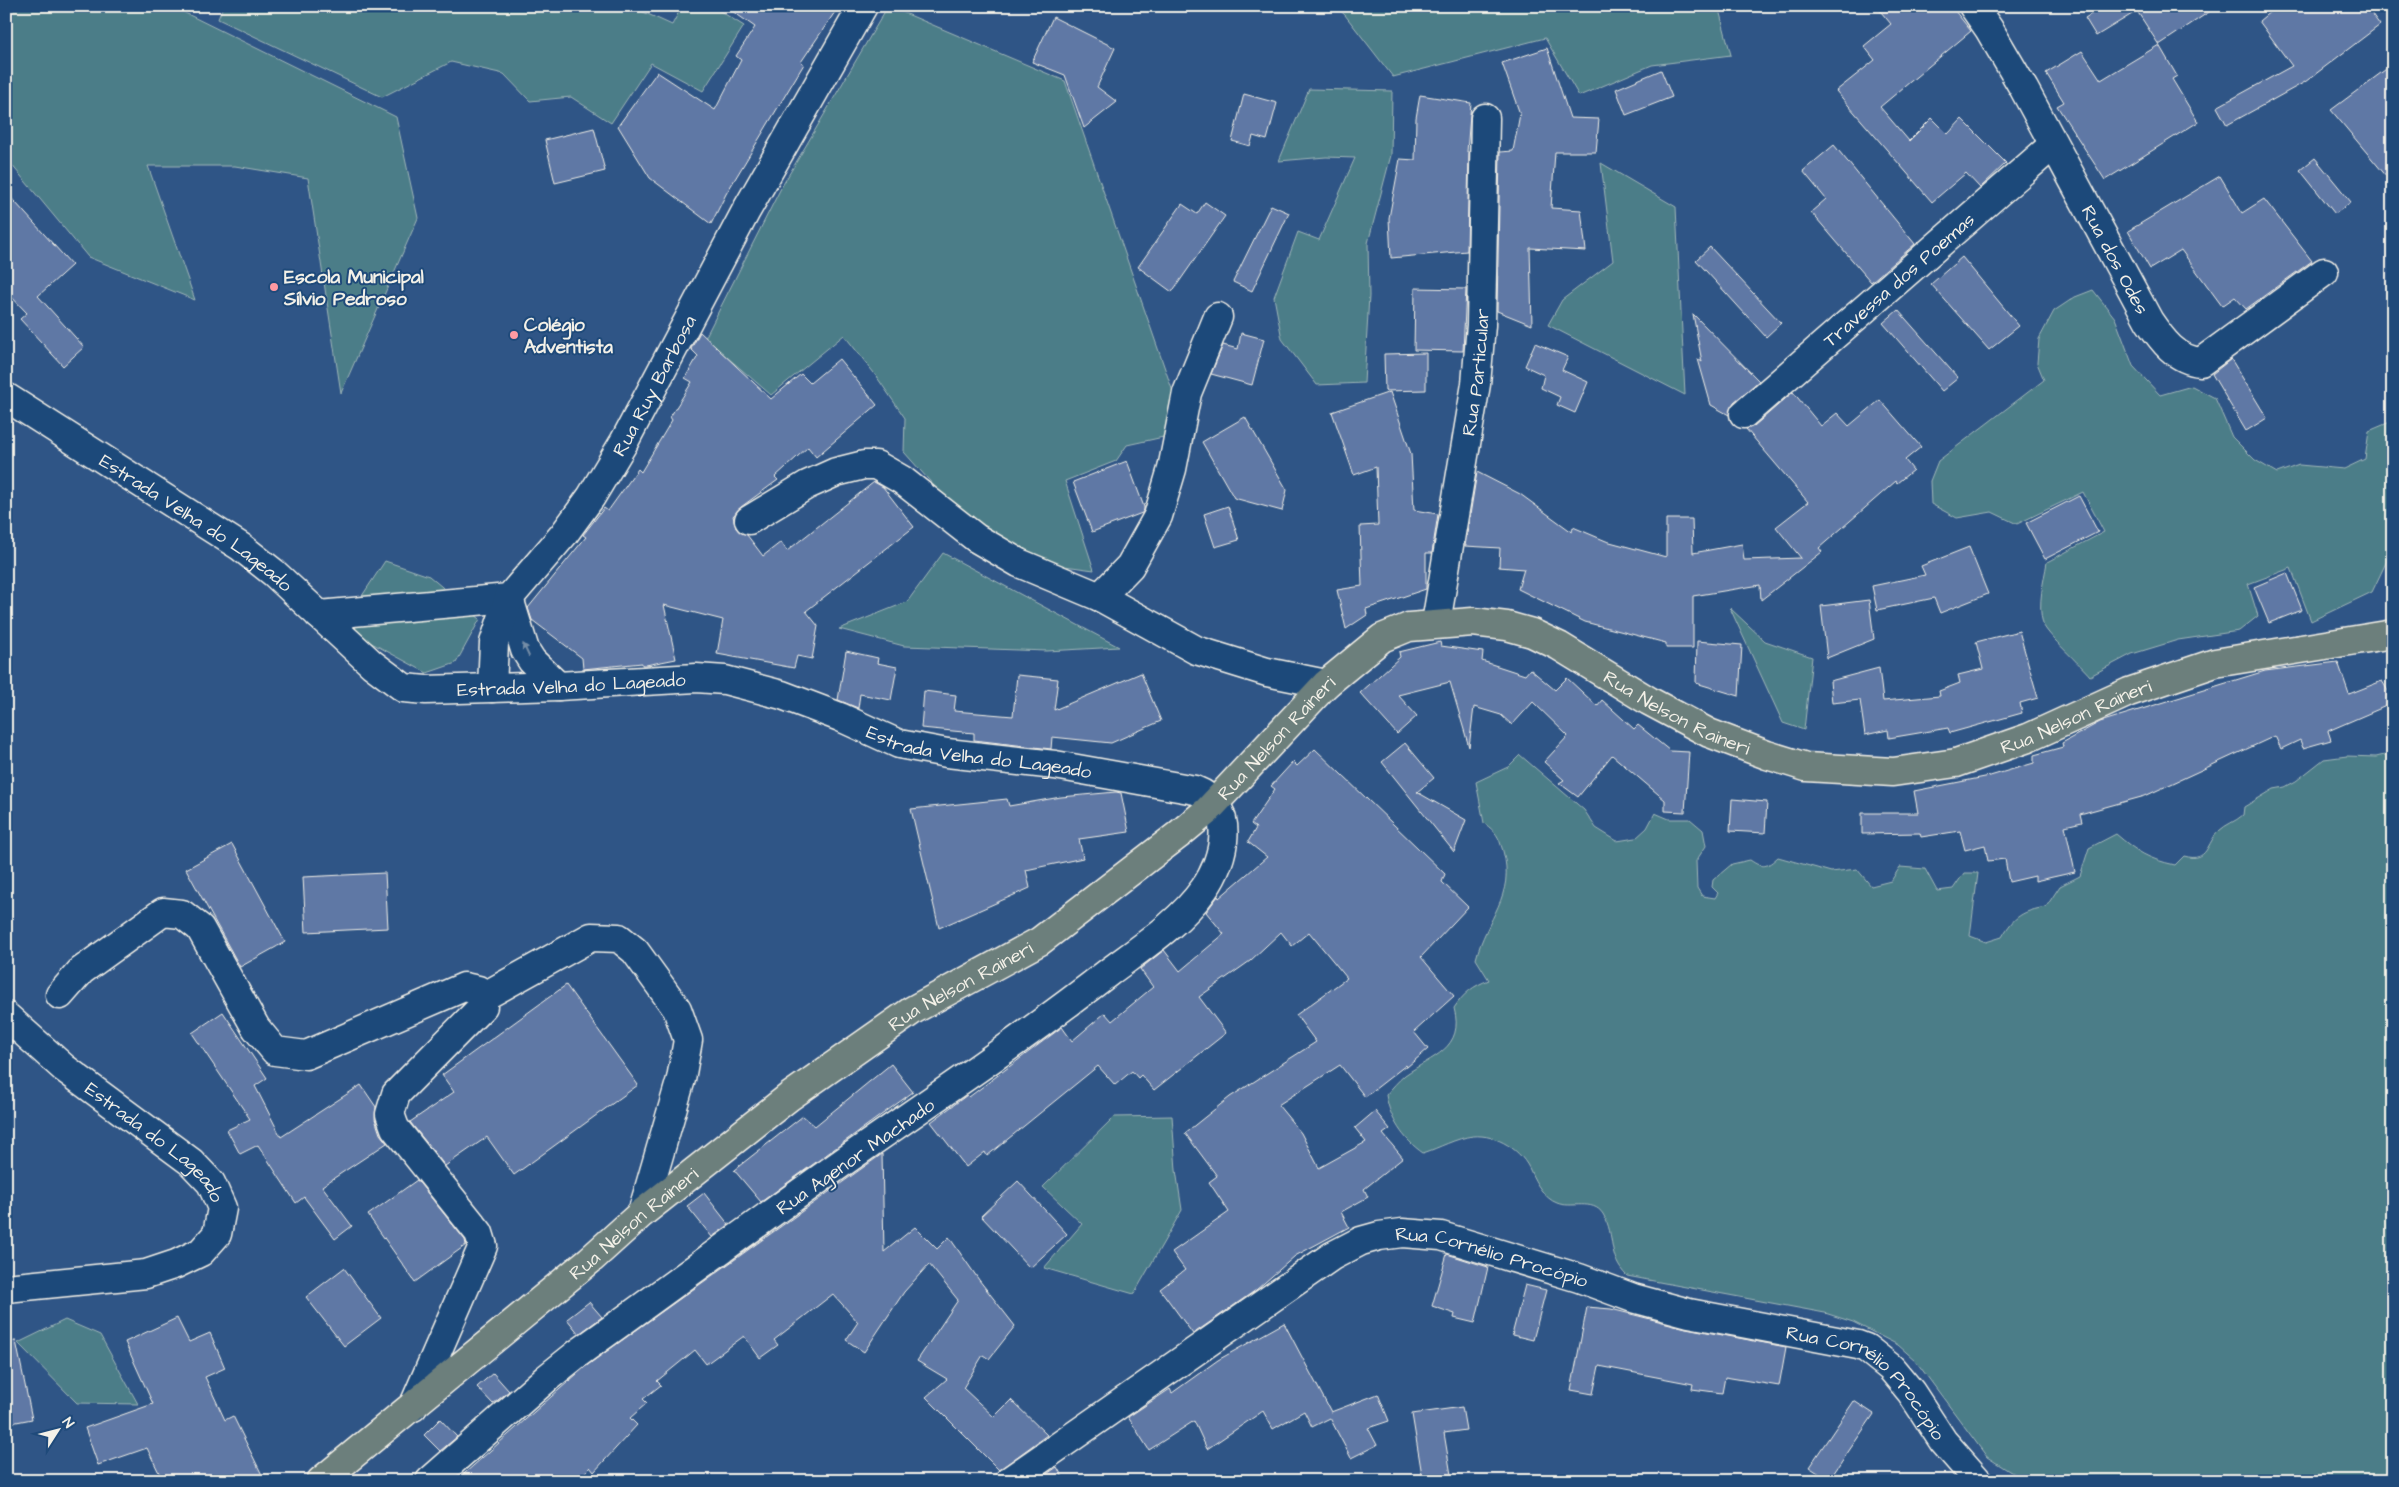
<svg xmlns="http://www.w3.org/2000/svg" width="2399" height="1487" font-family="'Architects Daughter',sans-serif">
<rect width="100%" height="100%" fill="#2f5586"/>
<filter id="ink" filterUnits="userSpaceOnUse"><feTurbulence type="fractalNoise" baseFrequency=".02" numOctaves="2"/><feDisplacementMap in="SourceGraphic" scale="10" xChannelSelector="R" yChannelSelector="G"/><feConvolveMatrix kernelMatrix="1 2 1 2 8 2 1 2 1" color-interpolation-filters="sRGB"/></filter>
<g filter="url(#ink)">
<path fill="#4c7d88" stroke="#a0b7b8" d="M 6,6 L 171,6 L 396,117 L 418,218 L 341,393 L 308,178 L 235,166 L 148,166 L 195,300 L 88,257 L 6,158 Z
M 223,6 L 630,6 L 672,25 L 682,6 L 712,6 L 744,26 L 703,91 L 651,63 L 611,123 L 571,97 L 530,101 L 504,74 L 451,62 L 382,97 L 218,19 Z
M 888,6 L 1065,81 L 1172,389 L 1175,408 L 1168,436 L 1127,445 L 1116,461 L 1065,481 L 1094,570 L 1050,564 L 1004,542 L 943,496 L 904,452 L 905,418 L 874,373 L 844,335 L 771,395 L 705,338 L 781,188 Z
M 1335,6 L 1718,6 L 1731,55 L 1652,65 L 1579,96 L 1545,38 L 1393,77 L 1345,15 Z
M 1309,89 L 1392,91 L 1391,155 L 1368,243 L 1369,296 L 1364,383 L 1317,385 L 1282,339 L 1274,297 L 1298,232 L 1319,240 L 1355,158 L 1326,157 L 1279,161 Z
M 1601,163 L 1676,207 L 1685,395 L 1548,325 L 1562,300 L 1613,261 Z
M 2093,290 L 2115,318 L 2133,366 L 2160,395 L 2192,386 L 2215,398 L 2232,437 L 2255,460 L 2277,473 L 2299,465 L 2344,469 L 2365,459 L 2369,431 L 2390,422 L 2393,425 L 2393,548 L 2372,592 L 2311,621 L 2291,568 L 2248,584 L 2258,616 L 2239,631 L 2178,640 L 2132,654 L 2090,676 C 2081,665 2047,635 2043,624 C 2037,604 2044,581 2047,562 L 2104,532 L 2083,492 L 2017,524 L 1992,512 L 1957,518 L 1931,504 L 1930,481 L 1938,461 L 2044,380 L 2037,363 L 2039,339 L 2054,311 L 2075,297 Z
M 943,553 L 1119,647 L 1047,651 L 904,646 L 839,629 L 907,602 Z
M 385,561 L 429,576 L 480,619 L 456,663 L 427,673 L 355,634 L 358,602 Z
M 1730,608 L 1765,641 L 1812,657 L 1804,730 L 1783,723 Z
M 2393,753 L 2393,1481 L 2186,1481 L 2171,1478 L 2085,1476 L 2050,1479 L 2017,1476 L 1987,1457 L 1915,1360 L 1898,1345 L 1853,1322 L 1825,1313 L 1627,1276 C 1607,1257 1616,1236 1603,1214 C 1593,1198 1571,1209 1557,1203 C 1545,1199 1535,1182 1531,1172 C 1522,1150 1497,1134 1473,1136 C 1456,1138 1439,1148 1423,1153 C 1403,1139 1390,1119 1386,1095 C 1392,1088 1398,1081 1405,1075 C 1432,1056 1465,1049 1454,1008 C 1464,993 1473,986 1489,980 L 1476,959 C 1486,918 1516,896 1503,851 C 1498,835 1497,833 1484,823 L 1476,782 L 1508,767 L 1520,755 L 1584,810 L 1596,828 L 1617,841 L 1636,838 L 1647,828 L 1655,813 L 1669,819 L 1690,819 L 1703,830 L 1706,846 L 1696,861 L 1697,888 L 1702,896 L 1715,898 L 1718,893 L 1712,887 L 1713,880 L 1732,864 L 1750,860 C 1763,869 1767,867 1778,857 L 1831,872 L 1857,869 L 1871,886 L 1891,881 L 1900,867 L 1925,869 L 1937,891 L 1953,889 L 1964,873 L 1978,873 L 1970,936 L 1986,942 L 2002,937 C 2014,916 2023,911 2046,907 L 2060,886 L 2080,876 L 2089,848 L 2116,834 C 2137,852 2148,859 2175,865 L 2184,856 C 2209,863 2206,843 2219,831 C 2226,824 2235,822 2243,815 L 2244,807 L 2274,789 L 2285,787 L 2296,781 L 2324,759 L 2347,756 L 2376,757 Z
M 1172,1116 L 1176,1170 L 1182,1210 L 1134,1294 L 1044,1268 L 1082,1224 L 1043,1187 L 1114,1117 Z
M 65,1320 L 100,1335 L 138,1404 L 77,1403 L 18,1343 Z"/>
<path fill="#5f78a5" stroke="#f4f1e8" d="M 725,6 L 839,6 L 801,62 L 804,64 L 726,194 L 711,224 L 650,178 L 618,126 L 657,72 L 715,110 L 741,60 L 736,56 L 755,27 Z
M 1876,6 L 1951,6 L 1971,31 L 1880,107 L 1909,141 L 1932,118 L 1948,134 L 1962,119 L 2006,163 L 1980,188 L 1966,173 L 1932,202 L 1836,91 L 1875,60 L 1864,46 L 1891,24 Z
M 2104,6 L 2218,6 L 2159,45 L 2137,11 L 2096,36 L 2085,18 Z
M 2277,6 L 2366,6 L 2380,25 L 2305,82 L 2227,125 L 2217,107 L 2292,66 L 2259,21 Z
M 1053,17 L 1115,48 L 1097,87 L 1117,102 L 1084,128 L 1065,75 L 1032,62 Z
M 2159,45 L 2177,76 L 2172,79 L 2198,122 L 2105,180 L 2057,106 L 2064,102 L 2046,73 L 2082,51 L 2101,80 Z
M 1547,48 L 1570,118 L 1599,119 L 1596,152 L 1555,152 L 1551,208 L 1581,210 L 1586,251 L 1530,248 L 1532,325 L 1497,311 L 1500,152 L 1513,151 L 1520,114 L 1502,63 Z
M 2393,64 L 2393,184 L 2331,110 Z
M 1661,70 L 1672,97 L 1626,115 L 1616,89 Z
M 1244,94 L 1277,103 L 1267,140 L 1253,136 L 1250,146 L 1232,141 Z
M 1420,95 L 1471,103 L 1467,152 L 1469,152 L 1467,251 L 1391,258 L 1389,218 L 1400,159 L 1415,160 L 1416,118 Z
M 594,128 L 605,171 L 555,183 L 545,140 Z
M 1834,145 L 1915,244 L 1871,282 L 1811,212 L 1826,199 L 1803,171 Z
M 2315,158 L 2351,202 L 2335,214 L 2300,170 Z
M 2220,176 L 2242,213 L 2264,199 L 2312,261 L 2246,309 L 2235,297 L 2222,306 L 2181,250 L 2150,269 L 2128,231 Z
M 6,192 L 72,265 L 38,296 L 84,347 L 63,366 L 20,319 L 27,313 L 6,291 Z
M 1205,202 L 1225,216 L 1172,292 L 1138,267 L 1182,204 L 1197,214 Z
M 1271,205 L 1289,213 L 1252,291 L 1233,282 Z
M 1710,247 L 1781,323 L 1766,337 L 1696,260 Z
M 1962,257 L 2019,326 L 1989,350 L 1931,284 Z
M 1415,288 L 1466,289 L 1463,351 L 1414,350 Z
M 1898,310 L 1958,378 L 1942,391 L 1883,323 Z
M 1693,314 L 1759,381 L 1734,402 L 1729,415 L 1711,405 L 1698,359 L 1702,362 Z
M 700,332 L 771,399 L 801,374 L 810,383 L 839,359 L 877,405 L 816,457 L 808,447 L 775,477 L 778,480 L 741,507 L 733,516 L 736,528 L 747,535 L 763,556 L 781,542 L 787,551 L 874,482 L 883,487 L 914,527 L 806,611 L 818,626 L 812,659 L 797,656 L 794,668 L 717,654 L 723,620 L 664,605 L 676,659 L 646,665 L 642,665 L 642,663 L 583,669 L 582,658 L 532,620 L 528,608 L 586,537 L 583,535 L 604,508 L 608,511 L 638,469 L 641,472 L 672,420 L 670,417 L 692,382 L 685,378 L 698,356 L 691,349 Z
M 1241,333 L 1264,339 L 1252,385 L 1211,374 L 1223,345 L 1238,349 Z
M 1535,343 L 1568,357 L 1562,370 L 1588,382 L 1575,413 L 1557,405 L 1560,397 L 1541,388 L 1544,375 L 1525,366 Z
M 1426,353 L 1426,390 L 1385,391 L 1384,354 Z
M 2231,359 L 2267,418 L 2246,431 L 2212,374 Z
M 1390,392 L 1411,454 L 1414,510 L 1438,514 L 1432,553 L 1426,553 L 1426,589 L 1366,609 L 1367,615 L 1346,629 L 1337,590 L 1362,586 L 1360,526 L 1378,525 L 1376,467 L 1354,475 L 1332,412 Z
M 1793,392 L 1821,426 L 1837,413 L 1849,426 L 1880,400 L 1921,447 L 1905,460 L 1913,470 L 1897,483 L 1896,481 L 1819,548 L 1822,552 L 1761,600 L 1760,585 L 1693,596 L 1693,648 L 1666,648 L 1666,643 L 1585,622 L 1518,589 L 1524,569 L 1499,567 L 1500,548 L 1465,546 L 1477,472 L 1520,494 L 1572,532 L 1573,527 L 1606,541 L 1666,557 L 1666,519 L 1692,519 L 1693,553 L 1742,544 L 1744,560 L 1801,558 L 1776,527 L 1808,502 L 1746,429 L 1754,426 Z
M 1245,417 L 1287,490 L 1282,511 L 1234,498 L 1202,442 Z
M 1127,461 L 1144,507 L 1144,510 L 1142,513 L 1092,532 L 1073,482 Z
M 2079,496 L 2098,532 L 2045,559 L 2026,523 Z
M 1228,506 L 1239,540 L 1215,547 L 1204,514 Z
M 1969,547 L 1988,594 L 1940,613 L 1934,598 L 1877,610 L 1872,586 L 1925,575 L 1921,566 Z
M 2287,573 L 2302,610 L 2269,623 L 2254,587 Z
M 1869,600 L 1874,639 L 1827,658 L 1821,606 Z
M 2019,631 L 2038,698 L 2020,703 L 2022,713 L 1950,733 L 1948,728 L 1889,738 L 1888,730 L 1865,735 L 1860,700 L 1832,703 L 1830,681 L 1879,668 L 1883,701 L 1940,696 L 1939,691 L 1960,683 L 1958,675 L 1983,669 L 1976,642 Z
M 1697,641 L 1742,645 L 1739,696 L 1696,683 Z
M 1440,642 L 1441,646 L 1483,652 L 1482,661 L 1525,675 L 1530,669 L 1555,690 L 1567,678 L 1597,706 L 1602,700 L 1634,729 L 1638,725 L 1670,751 L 1689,752 L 1685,812 L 1665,811 L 1665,800 L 1612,755 L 1578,797 L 1559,783 L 1564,780 L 1544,762 L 1568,736 L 1533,702 L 1512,725 L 1501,715 L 1474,707 L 1469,747 L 1450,682 L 1398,695 L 1417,716 L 1397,734 L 1360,693 L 1400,657 L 1399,652 Z
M 846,651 L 878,658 L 877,663 L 897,667 L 891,700 L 860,694 L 858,708 L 838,700 Z
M 2338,662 L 2349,694 L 2382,681 L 2393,699 L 2393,703 L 2328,731 L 2331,740 L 2303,748 L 2300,740 L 2281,749 L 2275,736 L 2145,796 L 2080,814 L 2082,822 L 2065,826 L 2075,872 L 2035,881 L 2035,876 L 2009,882 L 2005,859 L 1988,861 L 1985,845 L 1965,850 L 1960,831 L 1921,837 L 1920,833 L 1862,834 L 1862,813 L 1918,813 L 1914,791 L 1990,776 L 2034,763 L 2034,755 L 2063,747 L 2062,743 L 2100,722 L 2265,671 Z
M 1141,673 L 1161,721 L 1111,743 L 1052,737 L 1051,749 L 974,740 L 974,733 L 921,728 L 924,691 L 956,695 L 954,711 L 1013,716 L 1017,675 L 1058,679 L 1054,710 Z
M 1405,743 L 1434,778 L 1417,792 L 1466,820 L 1454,852 L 1382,762 Z
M 1315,749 L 1445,874 L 1442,882 L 1468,907 L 1421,957 L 1454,996 L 1414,1032 L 1428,1049 L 1407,1067 L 1406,1065 L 1365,1097 L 1340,1065 L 1278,1105 L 1301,1133 L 1319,1168 L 1366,1142 L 1355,1128 L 1375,1111 L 1390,1129 L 1383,1134 L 1403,1158 L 1364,1189 L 1368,1197 L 1341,1212 L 1349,1227 L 1295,1256 L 1256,1290 L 1193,1334 L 1160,1289 L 1185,1270 L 1172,1252 L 1229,1212 L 1209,1182 L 1217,1176 L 1185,1133 L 1230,1097 L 1316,1042 L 1296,1015 L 1347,978 L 1309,932 L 1292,946 L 1281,932 L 1250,961 L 1199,997 L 1226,1033 L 1154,1090 L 1141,1075 L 1138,1078 L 1132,1071 L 1115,1085 L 1098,1066 L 987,1156 L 985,1152 L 966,1167 L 931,1122 L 967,1095 L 969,1097 L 1062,1027 L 1072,1041 L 1105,1013 L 1112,1021 L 1153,987 L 1140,969 L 1164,950 L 1180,971 L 1224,934 L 1206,912 L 1218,896 L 1219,898 L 1267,857 L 1248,842 L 1256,828 L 1251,824 L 1275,789 L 1271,786 L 1293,762 L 1297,766 Z
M 1116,792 L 1121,793 L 1129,832 L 1079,839 L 1083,858 L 1026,870 L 1030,888 L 939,928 L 911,809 L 1007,799 L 1009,806 L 1061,797 Z
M 1732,799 L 1767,802 L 1765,833 L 1730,831 Z
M 232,844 L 285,942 L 240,967 L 186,869 Z
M 385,873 L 388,928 L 306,932 L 303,877 Z
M 566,985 L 638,1085 L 514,1175 L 487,1137 L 445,1166 L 410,1122 L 454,1092 L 442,1075 Z
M 223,1012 L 267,1078 L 255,1086 L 281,1137 L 361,1085 L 376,1107 L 375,1119 L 380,1134 L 387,1143 L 322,1186 L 352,1226 L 335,1239 L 304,1197 L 296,1203 L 258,1145 L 240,1154 L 227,1130 L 250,1119 L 192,1033 Z
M 891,1064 L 913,1092 L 761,1202 L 734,1170 L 803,1116 L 815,1126 Z
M 882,1154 L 884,1252 L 915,1227 L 937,1249 L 949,1237 L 979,1280 L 1015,1326 L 989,1359 L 983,1355 L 963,1388 L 994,1417 L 1011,1400 L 1047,1435 L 999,1470 L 926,1397 L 947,1379 L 917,1361 L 958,1300 L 929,1264 L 904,1292 L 864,1352 L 846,1340 L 858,1322 L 833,1294 L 774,1340 L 778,1345 L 760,1358 L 744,1336 L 706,1364 L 695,1350 L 657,1381 L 661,1385 L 643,1399 L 647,1403 L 630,1418 L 637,1425 L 594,1472 L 590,1467 L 577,1481 L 456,1481 L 586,1366 Z
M 417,1180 L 465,1240 L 466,1245 L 415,1282 L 368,1215 Z
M 1018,1181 L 1067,1234 L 1030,1268 L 981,1216 Z
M 704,1193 L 729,1225 L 712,1237 L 687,1206 Z
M 1447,1254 L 1488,1267 L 1475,1323 L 1454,1318 L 1455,1314 L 1432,1306 Z
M 344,1268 L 381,1318 L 344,1346 L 306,1297 Z
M 1525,1285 L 1546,1290 L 1533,1340 L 1512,1335 Z
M 589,1302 L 602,1317 L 579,1334 L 567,1319 Z
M 1587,1307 L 1611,1309 L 1686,1328 L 1786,1347 L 1779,1386 L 1725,1377 L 1722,1393 L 1692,1389 L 1693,1384 L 1599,1366 L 1593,1394 L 1571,1390 Z
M 177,1318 L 189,1342 L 210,1333 L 225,1368 L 205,1377 L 225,1420 L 233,1416 L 265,1481 L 163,1481 L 147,1448 L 98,1465 L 85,1428 L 153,1404 L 125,1342 Z
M 1284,1323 L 1331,1412 L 1378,1394 L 1389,1421 L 1368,1428 L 1377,1445 L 1351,1458 L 1330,1418 L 1312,1427 L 1304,1411 L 1273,1429 L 1263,1411 L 1207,1449 L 1194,1421 L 1149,1450 L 1128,1417 L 1170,1389 L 1172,1393 L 1218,1360 Z
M 16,1341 L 32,1419 L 6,1424 L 6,1342 Z
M 493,1373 L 509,1391 L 493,1404 L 477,1387 Z
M 1854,1401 L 1874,1414 L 1829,1480 L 1809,1467 Z
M 1462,1407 L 1466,1430 L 1444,1433 L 1452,1481 L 1423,1481 L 1412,1414 Z
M 440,1419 L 457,1437 L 440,1451 L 424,1435 Z
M 1057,1467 L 1065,1481 L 1037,1481 Z"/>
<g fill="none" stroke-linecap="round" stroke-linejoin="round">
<g stroke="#f4f1e8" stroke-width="31">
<g id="minor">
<path id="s1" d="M 1973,6 L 1989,29 L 2024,89 L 2149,321 C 2162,340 2176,360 2201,362 L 2324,272"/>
<path id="s2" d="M 6,397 L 241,547 L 274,573 L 372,664 L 404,688 L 426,690 L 558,686 L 696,678 L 725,680 L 782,695 L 840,717 L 899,744 L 947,753 L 1055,765 L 1195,790 C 1238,806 1225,860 1204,889 C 1180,923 1141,948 1109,972 C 1037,1028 963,1079 889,1130 C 783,1203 681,1280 577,1354 L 547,1378 L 430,1481"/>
<path id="s3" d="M 1744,414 L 2053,145"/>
<path d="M 749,520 L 807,485 L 836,472 L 864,465 L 876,465 L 902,480 L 976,538 L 1019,563 L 1100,597 L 1196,650 L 1267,672 L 1326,684"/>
<path d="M 1100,597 L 1130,566 L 1158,516 L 1172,469 L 1187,393 L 1218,317"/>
<path d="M 509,598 L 525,650 L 532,661 L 558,686"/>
<path id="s4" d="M 319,615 L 509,598 L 564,534 L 591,497 L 624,442 L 746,211 L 863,6"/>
<path id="s5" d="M 1436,623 L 1476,384 L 1481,325 L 1485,118"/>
<path d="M 492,688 L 494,643 L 509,598"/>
<path d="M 60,995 L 81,971 L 163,912 L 182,914 L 200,928 L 256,1028 L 275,1051 L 306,1055 L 464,987 L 478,990 L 483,997 L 483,1006 L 396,1094 L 390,1114 L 395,1128 L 479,1233 L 483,1246 L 413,1407"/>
<path d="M 483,997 L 591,937 L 619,938 L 635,951 L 677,1009 L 688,1040 L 681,1079 L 642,1213"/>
<path id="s6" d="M 6,1016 L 64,1068 L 191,1162 L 211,1183 L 222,1208 L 217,1234 L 201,1252 L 176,1264 L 146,1274 L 6,1288"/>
<path id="s7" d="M 1009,1481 L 1332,1256 L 1361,1241 L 1379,1236 L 1402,1233 L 1441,1236 L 1579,1278 L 1633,1298 L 1689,1313 L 1858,1345 L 1866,1348 L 1891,1368 L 1911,1392 L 1943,1441 L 1978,1481"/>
</g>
</g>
<g stroke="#f4f1e8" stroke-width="31">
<g id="major">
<path id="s8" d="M 321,1481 L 590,1260 L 642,1213 L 789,1097 L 913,1010 L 1040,941 L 1178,835 L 1207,811 L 1326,684 L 1382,638 L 1409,627 L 1473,622 L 1507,626 L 1532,633 L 1559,646 L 1649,701 L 1709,733 L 1767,755 L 1806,767 L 1893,772 L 1956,763 L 2028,738 L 2129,692 L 2215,663 L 2393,634"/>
</g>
</g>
<use href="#minor" stroke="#1f4a7a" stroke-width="28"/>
<use href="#major" stroke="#6c7f7c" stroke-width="28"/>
</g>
<defs><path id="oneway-solid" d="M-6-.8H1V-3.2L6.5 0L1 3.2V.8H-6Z" transform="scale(1.25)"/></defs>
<use fill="#748da6" href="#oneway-solid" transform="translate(526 650) rotate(-115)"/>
</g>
<g fill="#ff9aa2" stroke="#1f4a7a" stroke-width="2">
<circle cx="274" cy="287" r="5"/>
<circle cx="514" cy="335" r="5"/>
</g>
<g text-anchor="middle" stroke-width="4" stroke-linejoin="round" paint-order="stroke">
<g font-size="19" fill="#f4f1e8" stroke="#1f4a7a">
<text dy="7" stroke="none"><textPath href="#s1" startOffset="291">Rua dos Odes</textPath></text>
<text dy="7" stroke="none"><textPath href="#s3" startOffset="205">Travessa dos Poemas</textPath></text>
<text dy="7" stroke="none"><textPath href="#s5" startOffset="254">Rua Particular</textPath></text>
<text dy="7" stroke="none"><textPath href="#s4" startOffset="449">Rua Ruy Barbosa</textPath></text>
<text dy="7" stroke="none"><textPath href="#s2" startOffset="228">Estrada Velha do Lageado</textPath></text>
<text dy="7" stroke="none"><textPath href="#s2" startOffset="662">Estrada Velha do Lageado</textPath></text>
<text dy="7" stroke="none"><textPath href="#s8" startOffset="1679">Rua Nelson Raineri</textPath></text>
<text dy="7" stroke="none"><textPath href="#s8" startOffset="2099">Rua Nelson Raineri</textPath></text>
<text dy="7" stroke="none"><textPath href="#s8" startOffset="1214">Rua Nelson Raineri</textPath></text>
<text dy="7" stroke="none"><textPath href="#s2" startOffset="1082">Estrada Velha do Lageado</textPath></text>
<text dy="7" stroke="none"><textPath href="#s8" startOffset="810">Rua Nelson Raineri</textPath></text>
<text dy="7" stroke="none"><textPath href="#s6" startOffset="196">Estrada do Lageado</textPath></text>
<text transform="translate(855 1156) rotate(-35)" y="7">Rua Agenor Machado</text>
<text dy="7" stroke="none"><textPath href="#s8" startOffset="405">Rua Nelson Raineri</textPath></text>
<text dy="7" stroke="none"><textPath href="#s7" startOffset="561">Rua Cornélio Procópio</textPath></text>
<text dy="7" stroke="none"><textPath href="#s7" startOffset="966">Rua Cornélio Procópio</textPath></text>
</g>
<g font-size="19" font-weight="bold" fill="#f4f1e8" stroke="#1f4a7a" text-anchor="start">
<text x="284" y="283">Escola Municipal<tspan x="284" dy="22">Sílvio Pedroso</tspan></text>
<text x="524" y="331">Colégio<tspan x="524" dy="22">Adventista</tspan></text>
</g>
</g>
<rect width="2399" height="1487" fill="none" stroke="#1f4a7a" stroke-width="25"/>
<rect x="12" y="12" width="2374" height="1462" fill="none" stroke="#f4f1e8" stroke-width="2" filter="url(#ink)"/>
<g transform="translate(58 1430) rotate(54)" stroke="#1f4a7a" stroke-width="4" paint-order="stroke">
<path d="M0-4L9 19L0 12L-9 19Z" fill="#f4f1e8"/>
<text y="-8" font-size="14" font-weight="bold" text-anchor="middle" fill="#f4f1e8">N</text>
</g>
</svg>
